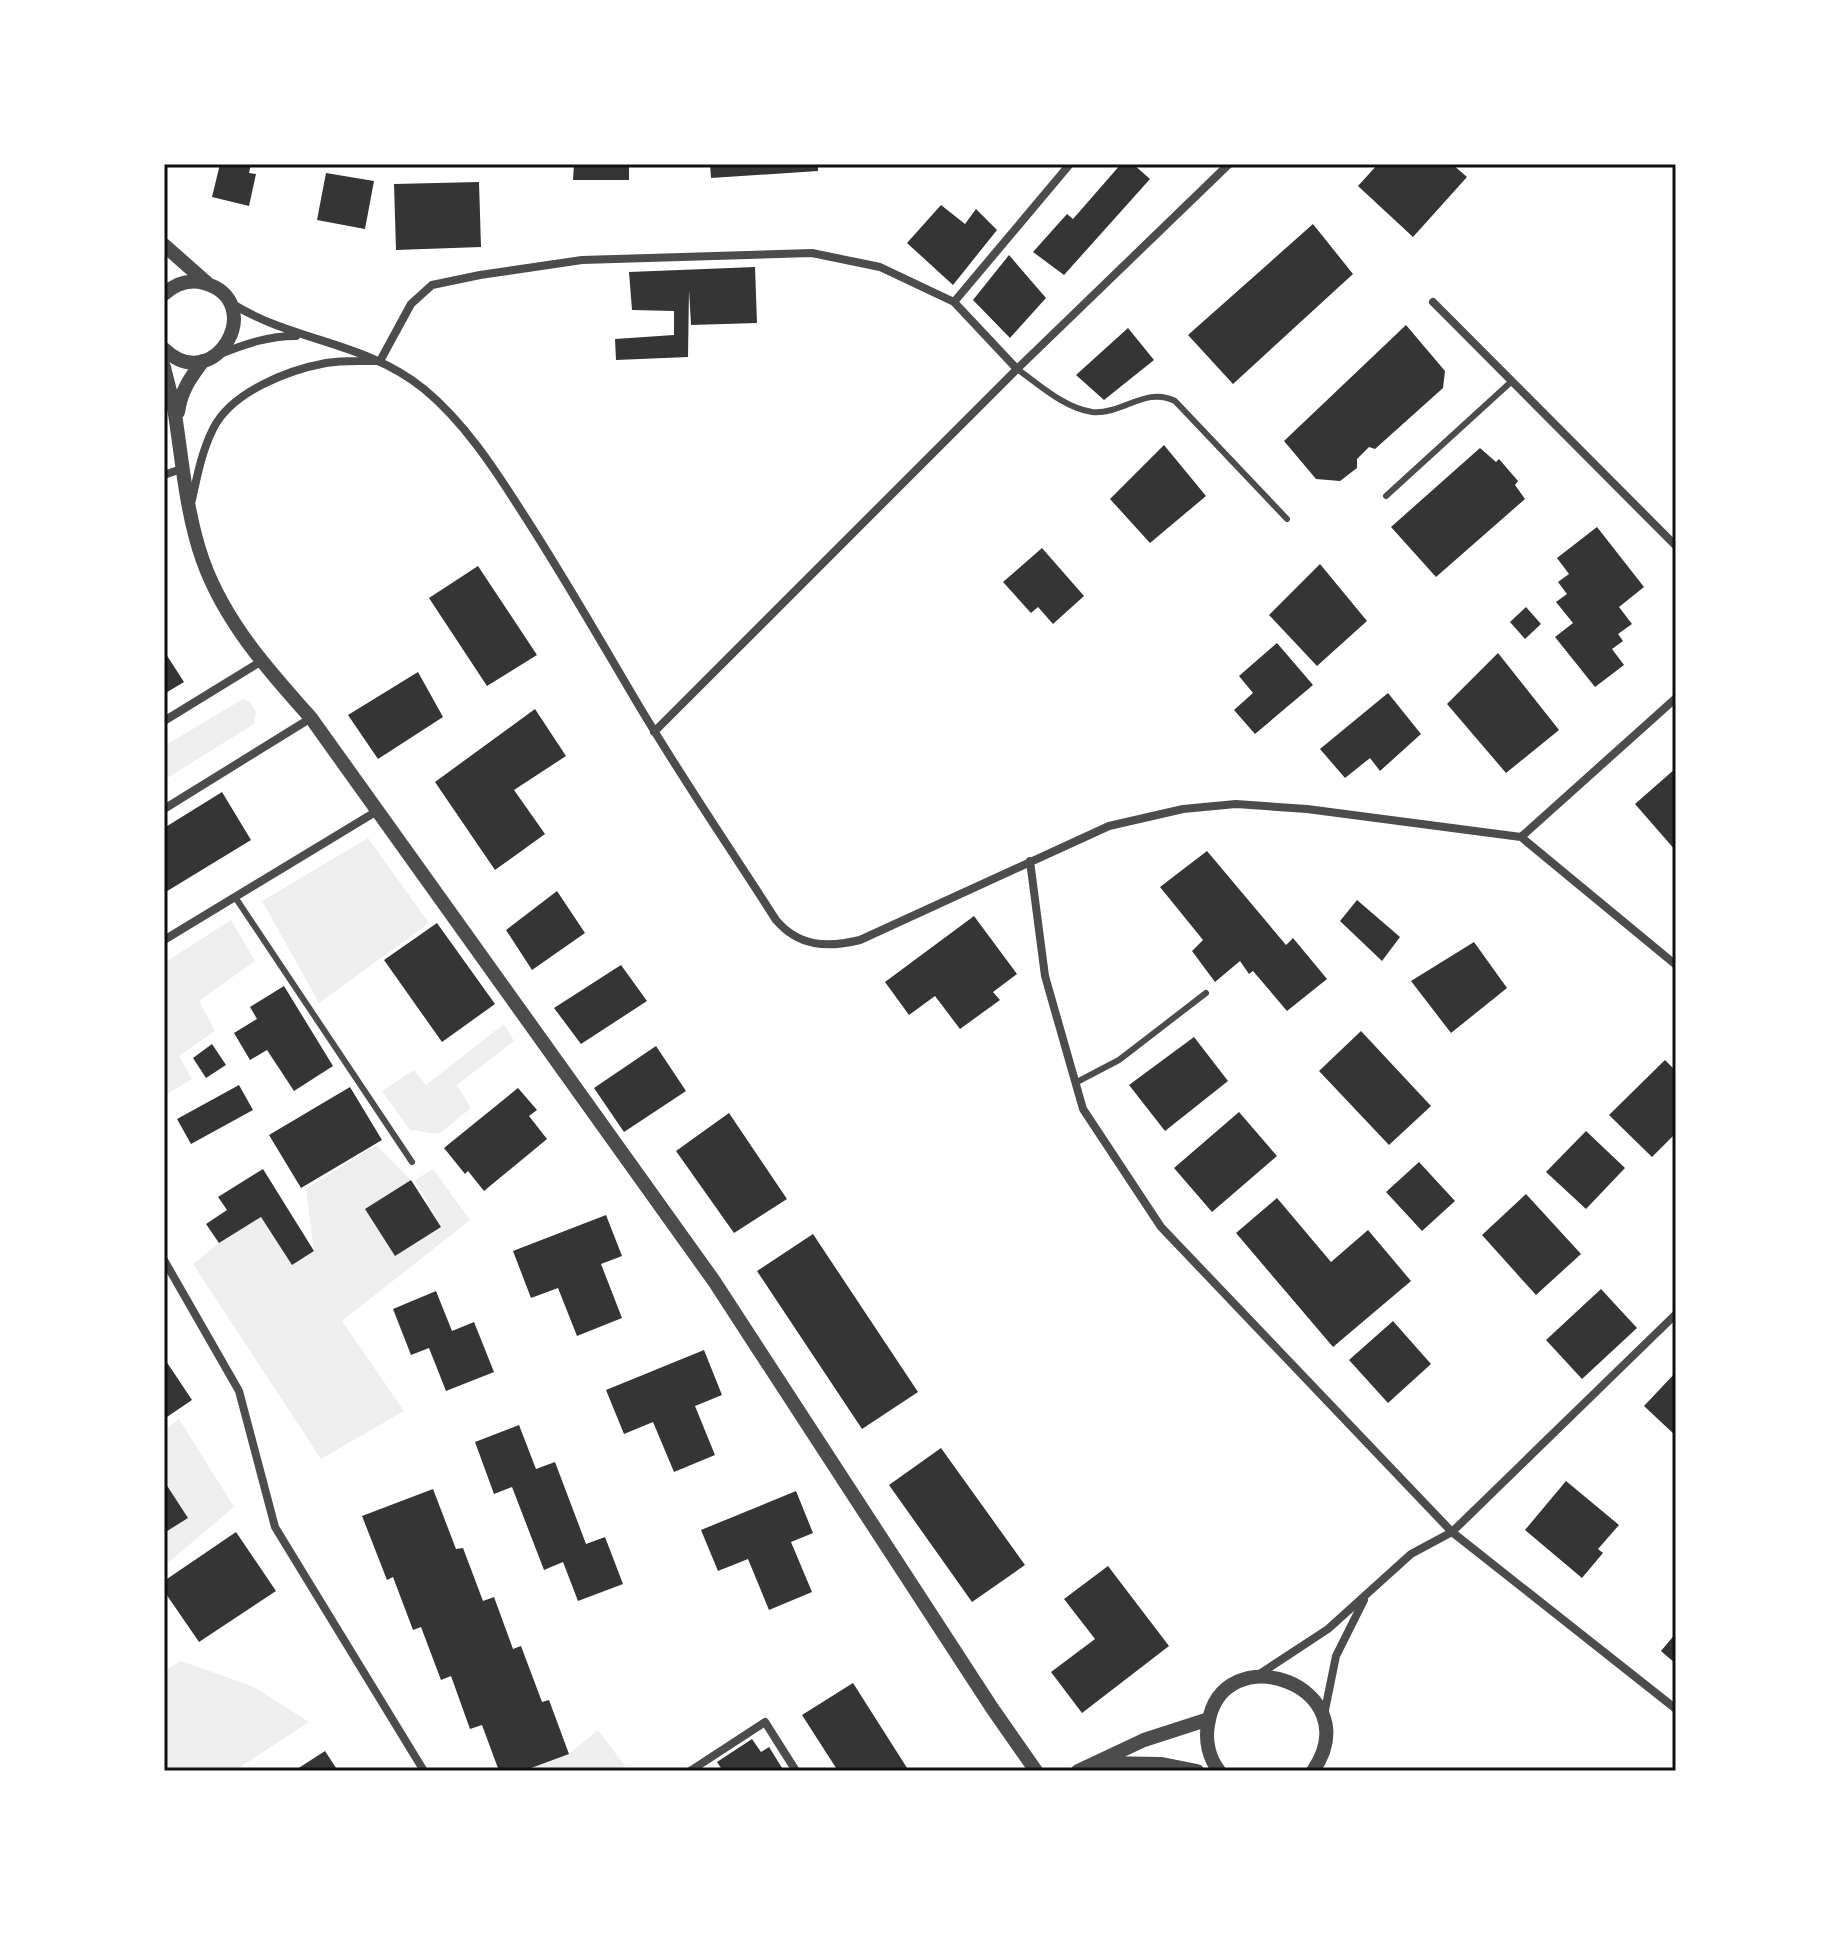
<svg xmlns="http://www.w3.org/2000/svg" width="1840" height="1935" font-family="Arial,sans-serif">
<rect width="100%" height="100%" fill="#fff"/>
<path fill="#eee" d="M 243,699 L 250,702 L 256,712 L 254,724 L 164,780 L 164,746 Z
M 368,838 L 429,923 L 319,1003 L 262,901 Z
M 231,920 L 255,961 L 199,1001 L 215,1031 L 179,1056 L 192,1079 L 164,1096 L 164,963 Z
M 504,1024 L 514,1041 L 457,1085 L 471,1108 L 439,1134 L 410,1130 L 382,1091 L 414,1070 L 426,1085 Z
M 376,1145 L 411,1180 L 366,1209 L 441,1227 L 415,1180 L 433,1169 L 470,1220 L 342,1321 L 404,1411 L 321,1459 L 193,1264 L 219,1243 L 261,1217 L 292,1265 L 314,1251 L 306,1189 Z
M 179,1419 L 234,1507 L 164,1566 L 164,1430 Z
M 181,1661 L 254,1687 L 309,1722 L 234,1771 L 164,1771 L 164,1671 Z
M 598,1730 L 625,1766 L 617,1771 L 523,1771 L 569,1754 Z"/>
<path fill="#353535" d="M 220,164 L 251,164 L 249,173 L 256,174 L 249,206 L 212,197 Z
M 574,164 L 629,164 L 629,180 L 573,180 Z
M 710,164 L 818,164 L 818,171 L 711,178 Z
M 1121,164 L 1133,164 L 1150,179 L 1064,275 L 1033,252 L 1067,214 L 1073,219 Z
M 1378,164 L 1452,164 L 1467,177 L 1413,237 L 1358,186 Z
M 326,173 L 374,181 L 365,229 L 317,220 Z
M 479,182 L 481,247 L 396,250 L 394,184 Z
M 941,205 L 965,224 L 976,209 L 997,230 L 953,285 L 907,243 Z
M 1313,224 L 1353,274 L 1233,384 L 1188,335 Z
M 1009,255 L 1046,298 L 1010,338 L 973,300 Z
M 755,267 L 757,323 L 691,325 L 689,290 L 688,357 L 616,360 L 615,339 L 674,335 L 674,311 L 632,310 L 629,272 Z
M 1406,325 L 1445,371 L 1443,388 L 1375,449 L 1369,447 L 1357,459 L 1357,468 L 1340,481 L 1316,479 L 1284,441 Z
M 1128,328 L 1154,360 L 1104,400 L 1076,375 Z
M 1164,445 L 1206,496 L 1150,543 L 1110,499 Z
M 1480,448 L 1496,462 L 1499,459 L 1518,481 L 1515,485 L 1525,499 L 1436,577 L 1391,527 Z
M 1597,527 L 1644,587 L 1619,607 L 1632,624 L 1618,634 L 1623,641 L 1612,649 L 1624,665 L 1595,687 L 1555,637 L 1573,623 L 1556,602 L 1567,594 L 1558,582 L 1569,574 L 1557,558 Z
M 1042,548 L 1084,596 L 1053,624 L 1038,607 L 1031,613 L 1003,582 Z
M 1320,564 L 1367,621 L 1317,666 L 1269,615 Z
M 478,566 L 537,655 L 487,686 L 429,598 Z
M 1526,607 L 1541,624 L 1525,639 L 1510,622 Z
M 1277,643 L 1313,685 L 1255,734 L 1234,710 L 1253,693 L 1239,676 Z
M 164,651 L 184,682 L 164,694 Z
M 1498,653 L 1559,730 L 1506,773 L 1447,704 Z
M 418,672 L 443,717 L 378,759 L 348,715 Z
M 1388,693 L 1421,734 L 1380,771 L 1370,758 L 1345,778 L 1320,749 Z
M 535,709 L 566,756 L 514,790 L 545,834 L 495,870 L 435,782 Z
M 1676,768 L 1676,851 L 1635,804 Z
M 222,792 L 251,840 L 164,893 L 164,828 Z
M 1207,851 L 1286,945 L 1293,938 L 1327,979 L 1287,1011 L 1253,971 L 1249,974 L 1240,961 L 1215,982 L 1192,951 L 1203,940 L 1160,887 Z
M 557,891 L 585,933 L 532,970 L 506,930 Z
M 1357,900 L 1400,937 L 1382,961 L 1340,921 Z
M 974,916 L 1017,974 L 993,992 L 1000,1000 L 960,1029 L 935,996 L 909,1015 L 885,982 Z
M 437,923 L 495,1004 L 442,1042 L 384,960 Z
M 1474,942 L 1507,988 L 1451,1033 L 1411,981 Z
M 621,965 L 647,1001 L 581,1044 L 554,1008 Z
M 284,986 L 333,1066 L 294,1091 L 267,1050 L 250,1060 L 234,1033 L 257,1019 L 250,1007 Z
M 1361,1031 L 1431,1106 L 1389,1145 L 1319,1071 Z
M 1194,1037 L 1228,1081 L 1165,1131 L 1129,1085 Z
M 212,1044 L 226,1065 L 206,1078 L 193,1058 Z
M 656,1046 L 686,1091 L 624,1132 L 594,1088 Z
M 1665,1060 L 1676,1071 L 1676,1133 L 1652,1157 L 1609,1115 Z
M 239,1085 L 253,1110 L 191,1144 L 177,1119 Z
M 350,1087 L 382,1140 L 301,1188 L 269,1135 Z
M 518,1088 L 537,1110 L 529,1116 L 547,1139 L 484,1191 L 468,1171 L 465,1174 L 444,1148 Z
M 1239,1112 L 1277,1156 L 1212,1212 L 1174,1168 Z
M 729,1113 L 787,1199 L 734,1233 L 676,1151 Z
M 1586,1131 L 1625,1168 L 1586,1209 L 1546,1172 Z
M 1419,1162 L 1455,1201 L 1422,1231 L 1386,1192 Z
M 263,1169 L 314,1251 L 292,1265 L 261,1217 L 219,1243 L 206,1224 L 227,1210 L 218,1197 Z
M 411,1180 L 441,1227 L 395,1256 L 365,1209 Z
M 1526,1194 L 1581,1254 L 1536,1295 L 1482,1235 Z
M 1277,1198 L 1331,1262 L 1368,1230 L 1411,1281 L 1333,1347 L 1236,1233 Z
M 606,1215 L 622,1256 L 601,1264 L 622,1318 L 577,1336 L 558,1288 L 531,1298 L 513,1251 Z
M 813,1234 L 918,1392 L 862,1429 L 757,1271 Z
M 1601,1289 L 1637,1328 L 1582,1379 L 1546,1340 Z
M 436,1291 L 452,1331 L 474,1322 L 494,1372 L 446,1391 L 429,1348 L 411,1355 L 393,1309 Z
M 1393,1321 L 1431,1364 L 1388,1403 L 1349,1360 Z
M 704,1350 L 722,1395 L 695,1406 L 715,1455 L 674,1472 L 653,1422 L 624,1434 L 606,1390 Z
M 164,1358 L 192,1400 L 164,1419 Z
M 1676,1372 L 1676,1436 L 1644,1406 Z
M 519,1425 L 536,1469 L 555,1462 L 586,1544 L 605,1537 L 623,1584 L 578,1601 L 563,1562 L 544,1570 L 512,1487 L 494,1494 L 475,1442 Z
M 941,1448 L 1025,1565 L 972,1602 L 889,1485 Z
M 164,1481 L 188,1518 L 164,1533 Z
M 1566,1481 L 1619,1525 L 1598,1549 L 1603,1553 L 1582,1578 L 1525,1530 Z
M 433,1489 L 456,1549 L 463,1548 L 483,1601 L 494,1597 L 513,1649 L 521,1646 L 542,1702 L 549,1700 L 569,1754 L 523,1771 L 499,1771 L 482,1725 L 470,1729 L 451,1676 L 441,1680 L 421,1627 L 413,1630 L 393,1577 L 387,1580 L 362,1516 Z
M 796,1491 L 813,1533 L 791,1542 L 812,1592 L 769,1610 L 748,1559 L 718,1571 L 701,1530 Z
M 236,1532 L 276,1591 L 199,1642 L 164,1591 L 164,1581 Z
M 1108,1566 L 1169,1646 L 1082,1713 L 1051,1672 L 1095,1639 L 1064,1599 Z
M 1676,1633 L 1676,1664 L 1661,1651 Z
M 853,1683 L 909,1771 L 838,1771 L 802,1715 Z
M 752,1739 L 761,1752 L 769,1747 L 784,1771 L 723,1771 L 717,1762 Z
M 325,1751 L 338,1771 L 294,1771 Z"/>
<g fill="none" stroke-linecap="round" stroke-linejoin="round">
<path stroke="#4c4c4c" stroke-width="6" d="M 1017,369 C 1040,385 1064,408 1092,412 C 1122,415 1146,386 1175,401 L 1287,519
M 1386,496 L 1512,381
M 235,897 L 412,1162
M 1075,1083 L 1119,1060 L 1206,993"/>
<path stroke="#4c4c4c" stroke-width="8" d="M 954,302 L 1070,164
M 1433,302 L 1676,546
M 231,303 C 293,342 365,341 424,389 C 464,422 494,468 522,512 C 561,572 596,633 632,694 C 677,771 728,845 776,920 C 799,947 827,948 860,940 L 1109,826 L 1183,809 L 1236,804 L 1307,809 L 1521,837
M 220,354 C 245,344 268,336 296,336
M 380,361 L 411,304 L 432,285 L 480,275 L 582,260 L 812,253 L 880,267 L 954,302 L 1017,369
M 164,475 L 181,469
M 192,500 C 197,476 202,451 213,429 C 231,392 288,370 326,363 C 342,360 359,361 375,361
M 164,721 L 260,662
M 654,732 L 1017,369 L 1229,164
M 164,809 L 311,718
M 1521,837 L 1676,698
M 1521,837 L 1676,965
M 1030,861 L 1045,976 L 1083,1109 L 1161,1227 L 1452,1532 L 1676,1709
M 164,940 L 377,811
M 164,1260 L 239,1391 L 275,1527 L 424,1771
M 1258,1675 L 1328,1629 L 1411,1554 L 1452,1532 L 1676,1314
M 1324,1715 L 1336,1656 L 1364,1600
M 690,1771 L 765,1722 L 796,1771"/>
<path stroke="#4c4c4c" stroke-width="14" d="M 164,245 L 207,283
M 164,294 C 175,284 189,279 204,283 C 269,301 215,398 164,349
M 164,367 C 168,385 174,403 176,421 C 183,468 187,516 203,561 C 225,622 268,670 311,718 L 714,1281 L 992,1708 L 1036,1771
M 178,412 C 181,391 190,378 203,361
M 1097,1763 L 1162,1764 L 1197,1771
M 1078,1771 L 1144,1740 L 1209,1719
M 1219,1771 C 1209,1758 1205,1741 1208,1725 C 1221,1633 1371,1686 1313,1771"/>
</g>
<rect width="1840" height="1935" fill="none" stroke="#ffffff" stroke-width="332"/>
<rect x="166" y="166" width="1508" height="1603" fill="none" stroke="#111" stroke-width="3"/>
</svg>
